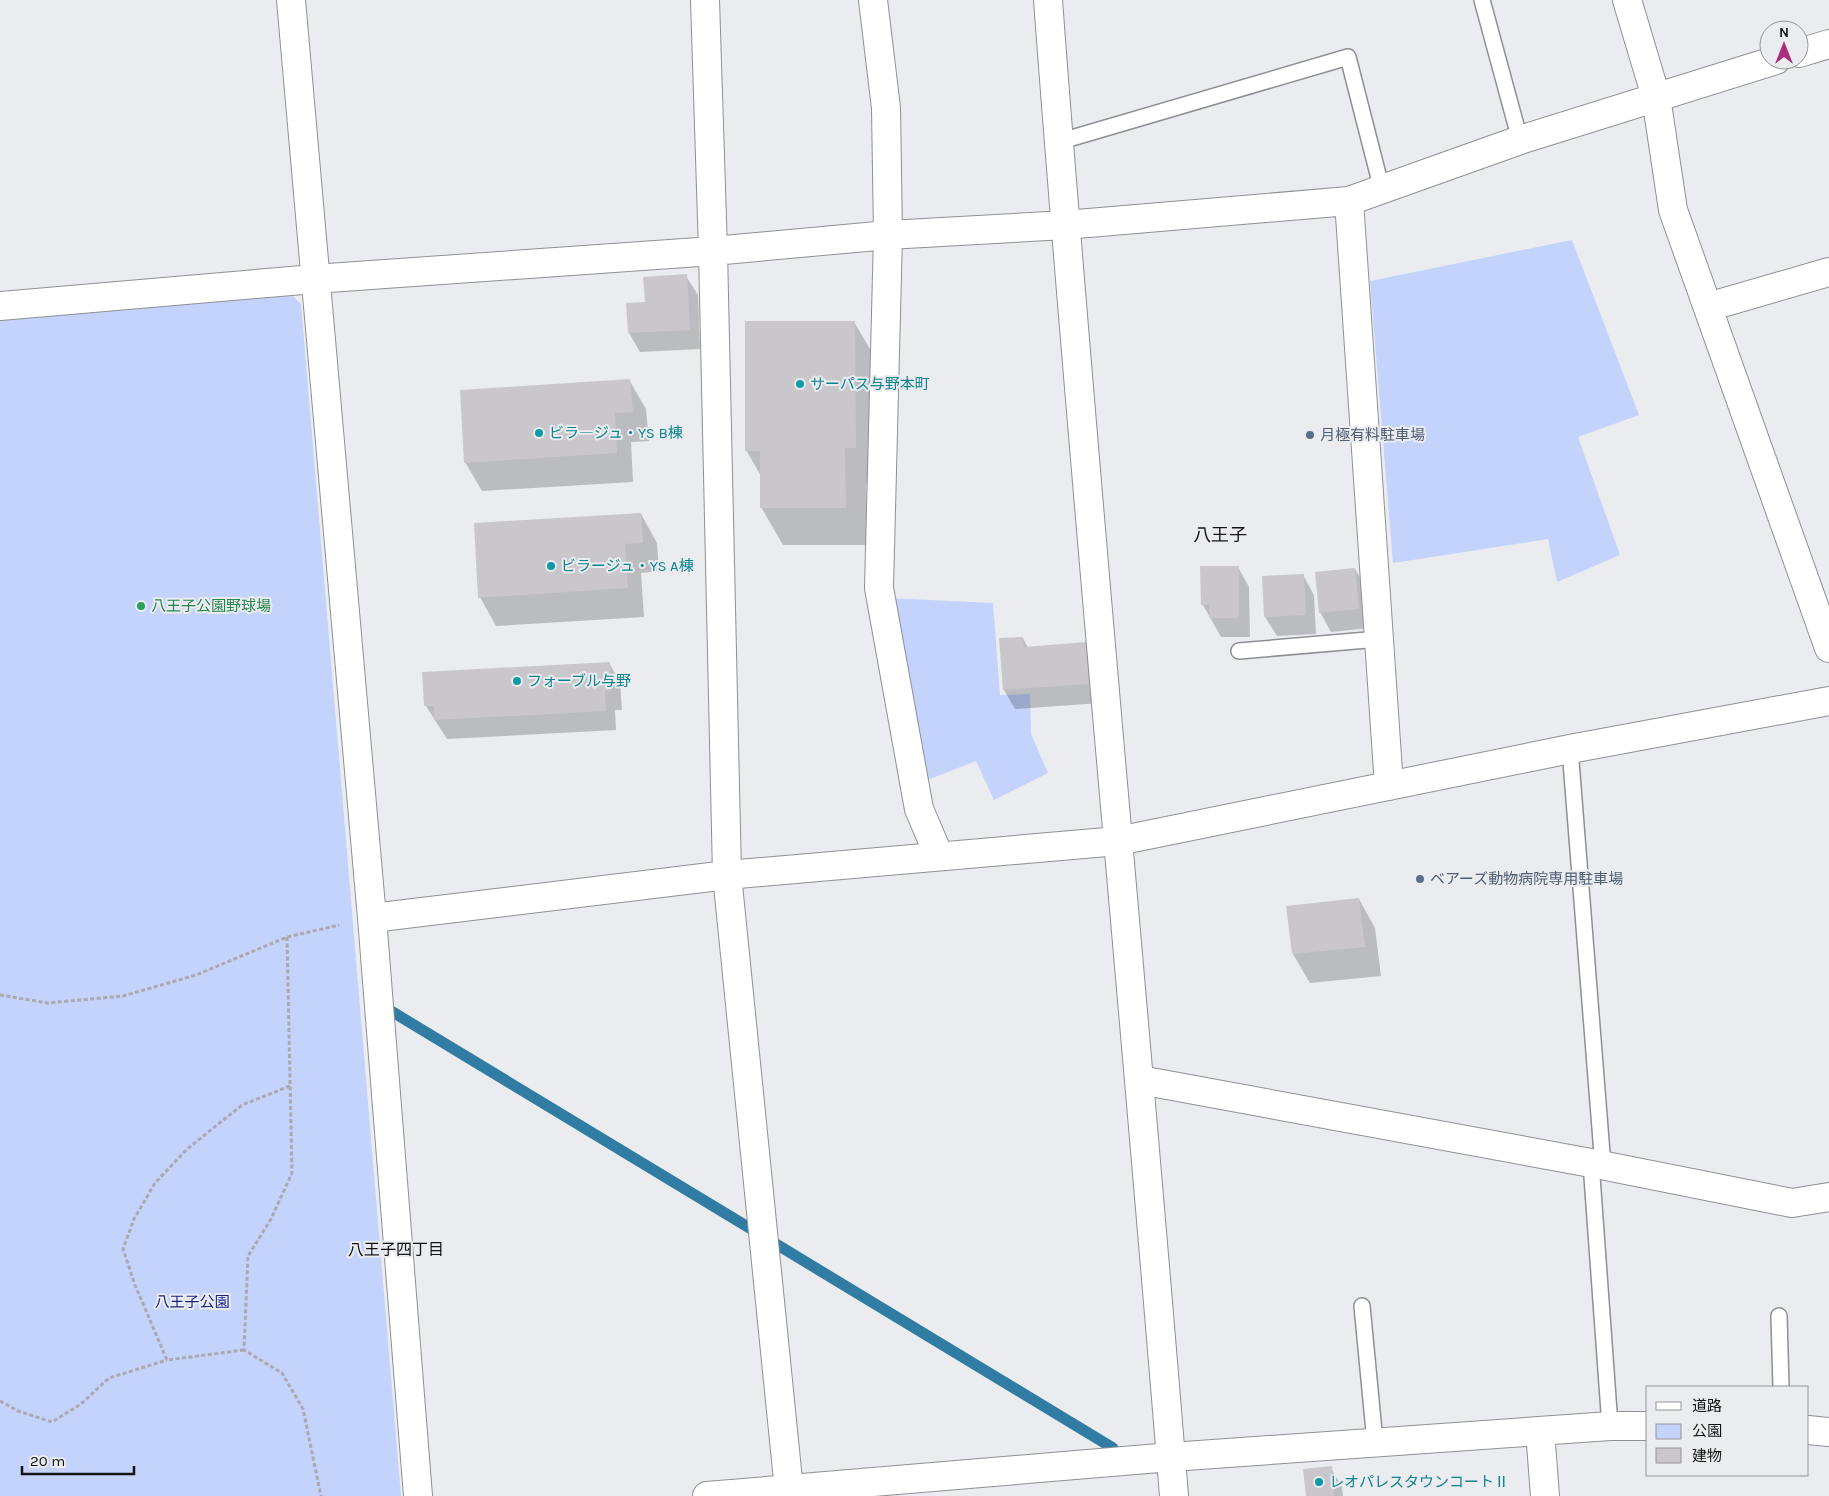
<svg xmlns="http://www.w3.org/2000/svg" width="1829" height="1496" font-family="Karla,'Noto Sans JP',sans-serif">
<rect width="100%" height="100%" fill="#eaecf0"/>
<path fill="#c3d3fc" d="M 1572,240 L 1639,415 L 1578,437 L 1620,555 L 1557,582 L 1548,539 L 1393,563 L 1370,281 Z
M 292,295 L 301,304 L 401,1496 L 0,1496 L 0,318 Z
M 887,598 L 993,603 L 1000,695 L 1030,694 L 1031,734 L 1048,773 L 994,800 L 976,761 L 922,782 Z"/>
<path fill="#0003" d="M 686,276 L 698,295 L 700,349 L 640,352 L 629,333 L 646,304 Z
M 854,322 L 876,359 L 877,485 L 866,485 L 867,545 L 783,545 L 761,507 L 761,476 L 746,450 Z
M 629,380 L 646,409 L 649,441 L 631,442 L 633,482 L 482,491 L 465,462 Z
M 641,514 L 657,543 L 659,571 L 641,573 L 644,617 L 496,626 L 480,597 Z
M 1238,567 L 1249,587 L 1250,637 L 1221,637 L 1203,605 Z
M 1355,569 L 1366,588 L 1369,628 L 1331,632 L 1320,612 Z
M 1303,575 L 1314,595 L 1316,634 L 1277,636 L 1265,617 Z
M 1023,638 L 1028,648 L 1085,643 L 1096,662 L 1100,703 L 1015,709 L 1004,690 L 1000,639 Z
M 609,663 L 620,682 L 622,710 L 615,710 L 616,730 L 447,739 L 426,706 Z
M 1359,899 L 1375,928 L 1381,976 L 1310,983 L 1293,954 L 1287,907 Z
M 1331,1468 L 1342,1487 L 1343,1496 L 1307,1496 Z"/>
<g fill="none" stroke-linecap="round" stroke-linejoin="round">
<path stroke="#307ca2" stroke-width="11" d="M 391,1011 L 1113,1448"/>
</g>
<path fill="#c9c7cb" d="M 687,274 L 690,330 L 628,333 L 626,303 L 645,302 L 643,277 Z
M 745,321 L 855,321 L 856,448 L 845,448 L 846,508 L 760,508 L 760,451 L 745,451 Z
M 630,379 L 633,412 L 615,413 L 617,453 L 464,463 L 460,390 Z
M 641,513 L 643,543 L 625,544 L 628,588 L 478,598 L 474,523 Z
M 1200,566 L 1239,566 L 1239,618 L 1209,618 L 1209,605 L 1201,605 Z
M 1355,568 L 1359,609 L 1319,613 L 1315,572 Z
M 1304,574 L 1306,615 L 1264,617 L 1262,576 Z
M 1023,637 L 1024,647 L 1086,642 L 1089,684 L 1003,690 L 999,638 Z
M 610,662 L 611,691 L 605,691 L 606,711 L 434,720 L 434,706 L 424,706 L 422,672 Z
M 1359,898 L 1365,947 L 1292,954 L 1286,906 Z
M 1332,1466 L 1334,1496 L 1306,1496 L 1303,1469 Z"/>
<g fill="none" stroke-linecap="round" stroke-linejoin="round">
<g stroke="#8e9093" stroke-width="18">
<path id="lane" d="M 1482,0 L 1520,140
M 1058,142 L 1348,57 L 1382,190
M 1239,651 L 1379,639
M 1570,749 L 1603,1166
M 1591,1163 L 1610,1426
M 1362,1306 L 1375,1442
M 1779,1316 L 1781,1387"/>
</g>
<g stroke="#8e9093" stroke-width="30">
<path id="street" d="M 291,0 L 372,918 L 418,1496
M 705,0 L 713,251 L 727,875 L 789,1490
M 873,0 L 886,108 L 888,235 L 879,588 L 919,809 L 939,856
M 1048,0 C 1085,499 1134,997 1174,1496
M 1627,0 L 1656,97 L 1673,210 L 1829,648
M 1799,53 L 1829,44
M 1349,201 L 1389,786
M 0,306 L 314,279 L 713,251 L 888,235 L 1065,225 L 1349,201 L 1520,140 L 1776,60
M 1708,307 L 1829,272
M 372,918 L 727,875 L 1118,841 L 1570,749 L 1829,701
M 1140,1080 L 1591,1163 L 1792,1203 L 1829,1197
M 1808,1430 L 1829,1432
M 1540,1431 L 1545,1496
M 707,1496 L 1171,1457 L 1610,1426 L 1648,1426"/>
</g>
<path stroke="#a9aaad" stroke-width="3" stroke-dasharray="4 2.5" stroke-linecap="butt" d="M 287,937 L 292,1173 L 271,1219 L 248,1256 L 244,1350 L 282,1373 L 303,1409 L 321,1496
M 0,995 L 48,1003 L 123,996 L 196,975 L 287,937 L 339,925
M 244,1350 L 167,1360 L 135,1285 L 123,1249 L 134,1219 L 155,1183 L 186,1150 L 242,1105 L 290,1086
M 0,1401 L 18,1411 L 52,1422 L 81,1404 L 109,1378 L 167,1360"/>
<use href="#lane" stroke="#fff" stroke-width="15"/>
<use href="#street" stroke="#fff" stroke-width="28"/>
</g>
<g fill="#0f9aa8" stroke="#eaecf0" stroke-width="2">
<circle cx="800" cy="384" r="5"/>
<circle cx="539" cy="433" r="5"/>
<circle cx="551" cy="566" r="5"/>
<circle cx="517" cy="681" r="5"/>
<circle cx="1319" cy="1482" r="5"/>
</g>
<g fill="#5c6f8a" stroke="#eaecf0" stroke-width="2">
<circle cx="1310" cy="435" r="5"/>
<circle cx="1420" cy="879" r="5"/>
</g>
<circle fill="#2e9e5b" stroke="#eaecf0" stroke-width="2" cx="141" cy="606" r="5"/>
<g text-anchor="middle" stroke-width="4" stroke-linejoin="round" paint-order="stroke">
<g font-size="15" fill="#0d838f" stroke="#eaecf0" text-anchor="start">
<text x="810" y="389">サーパス与野本町</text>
<text x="549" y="438">ビラ―ジュ・YS B棟</text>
<text x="561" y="571">ビラージュ・YS A棟</text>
<text x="527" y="686">フォーブル与野</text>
<text x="1329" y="1487">レオパレスタウンコートⅡ</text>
</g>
<g font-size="15" fill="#4e5e75" stroke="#eaecf0" text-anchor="start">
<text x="1320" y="440">月極有料駐車場</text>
<text x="1430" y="884">ベアーズ動物病院専用駐車場</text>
</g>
<g font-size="15" fill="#27864d" stroke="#eaecf0" text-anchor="start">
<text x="151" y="611">八王子公園野球場</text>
</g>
<g font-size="15" fill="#172480" stroke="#eaecf0">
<text x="192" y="1307">八王子公園</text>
</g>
<g font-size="16" fill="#141415" stroke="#eaecf0">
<text x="396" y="1255">八王子四丁目</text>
</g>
<g font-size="18" fill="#141415" stroke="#eaecf0">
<text x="1220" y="541">八王子</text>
</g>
</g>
<rect x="1646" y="1386" width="162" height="90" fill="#eaecf0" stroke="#949698"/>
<rect x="1656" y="1402" width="25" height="8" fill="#ffffff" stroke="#949698"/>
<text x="1692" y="1411" font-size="15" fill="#141415">道路</text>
<rect x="1656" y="1424" width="25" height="15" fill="#c3d3fc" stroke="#949698"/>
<text x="1692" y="1436" font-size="15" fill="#141415">公園</text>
<rect x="1656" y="1448" width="25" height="15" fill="#c9c7cb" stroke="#949698"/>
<text x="1692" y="1461" font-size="15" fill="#141415">建物</text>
<g transform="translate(1784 45)"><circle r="24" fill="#eaecf0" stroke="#949698"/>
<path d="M0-4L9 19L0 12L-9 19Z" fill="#aa2d7e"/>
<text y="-8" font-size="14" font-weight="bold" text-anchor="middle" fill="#141415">N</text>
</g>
<path d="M22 1466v8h112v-8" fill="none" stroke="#141415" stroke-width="2.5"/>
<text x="30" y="1466" font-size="15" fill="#141415" stroke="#eaecf0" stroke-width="4" paint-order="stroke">20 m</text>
</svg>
